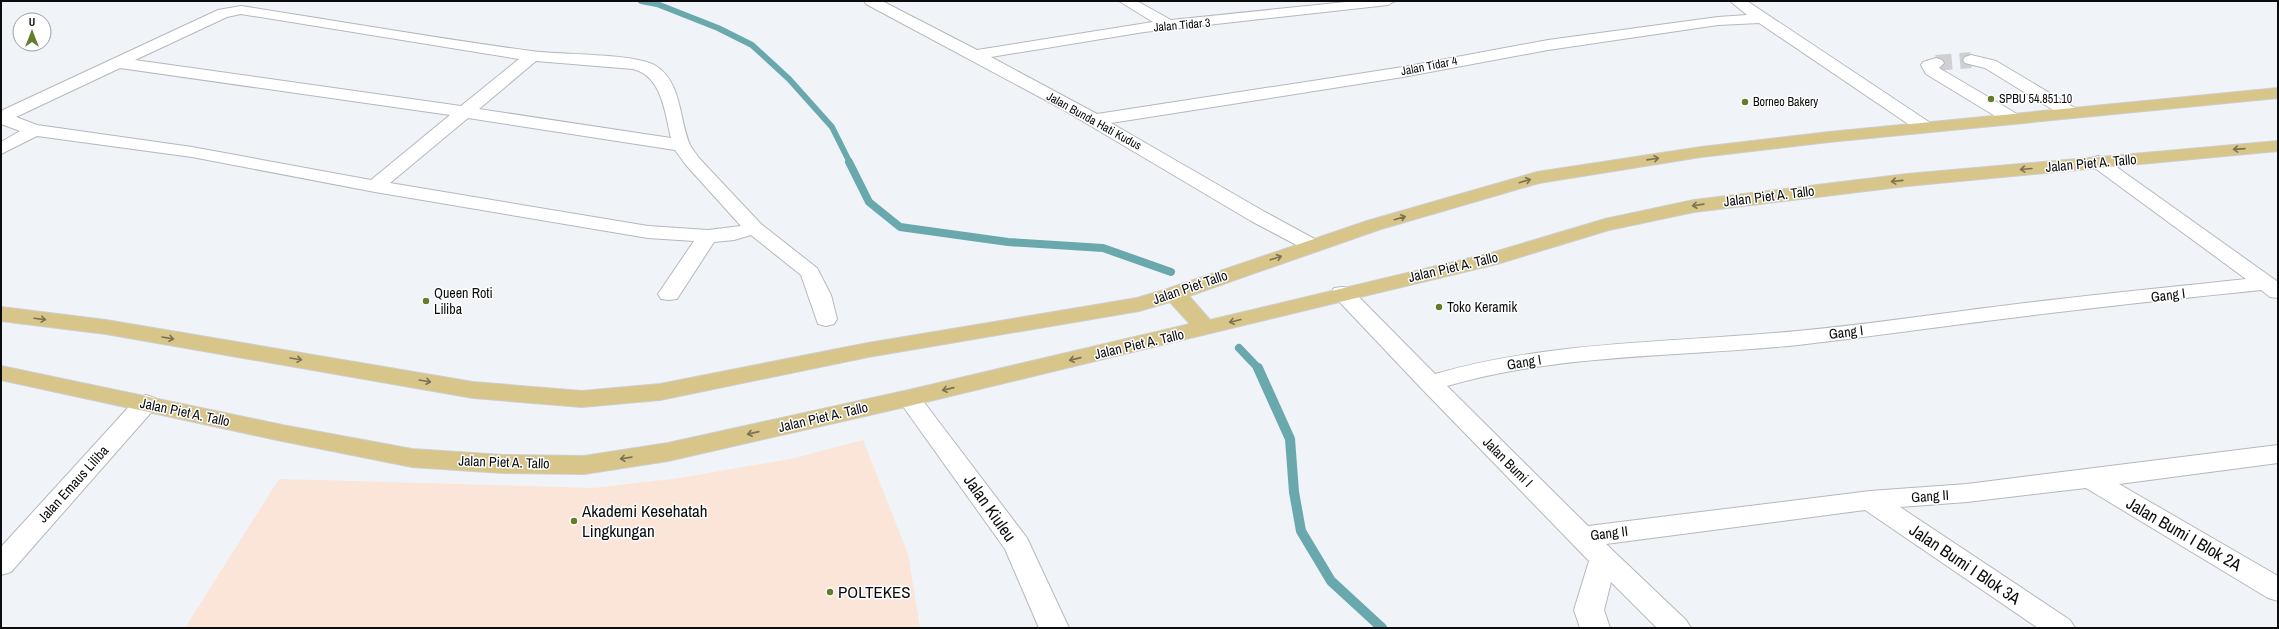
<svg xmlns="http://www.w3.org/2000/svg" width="2279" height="629" font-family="'Archivo Narrow',sans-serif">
<rect width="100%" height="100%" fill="#f0f3f7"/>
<path fill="#fbe4d8" d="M 863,440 L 908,554 L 920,628 L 185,628 L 279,479 L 594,488 L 680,478 L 791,459 Z"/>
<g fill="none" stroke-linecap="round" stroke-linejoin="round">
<path stroke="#69a9ae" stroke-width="6" d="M 641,1 L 657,4 L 718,28 L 752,45 L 789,79 L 832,127 L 850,163"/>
<path stroke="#69a9ae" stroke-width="8" d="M 849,162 L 869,202 L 900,227 L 1008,242 L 1103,248 L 1171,272
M 1239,348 L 1259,369"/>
<path stroke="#69a9ae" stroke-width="10" d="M 1258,368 L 1290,439 L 1294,492 L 1301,531 L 1331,581 L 1382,628"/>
<path stroke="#ced0d4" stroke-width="16" stroke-dasharray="16 8" stroke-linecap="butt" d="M 1936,63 L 1971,60"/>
<g stroke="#b5b8bc" stroke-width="2">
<path id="minor" d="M 864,1 L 882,1 L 977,50 L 1153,22 L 1119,1 L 1137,1 L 1171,20 L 1356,1 L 1395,1 L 1388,5 L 1144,32 L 991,57 L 1097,114 L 1403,67 L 1548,40 L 1718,17 L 1747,15 L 1730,1 L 1747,1 L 1929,122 L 1932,126 L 1929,130 L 1917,130 L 1759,23 L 1718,25 L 1548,50 L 1403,77 L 1111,123 L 1265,212 L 1320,242 L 1323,246 L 1320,250 L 1313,252 L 1306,250 L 1251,221 L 1062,109 L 866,4 Z
M 241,6 C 337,21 434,38 531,51 C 558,55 637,53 656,66 C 682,82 679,120 690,145 C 692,149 696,153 698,157 L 761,224 L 817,268 L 831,295 L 837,319 L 834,324 L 826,326 L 818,324 L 801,275 L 751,235 L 734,240 L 714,242 L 677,299 L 669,300 L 661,299 L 658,294 L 694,241 L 648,238 L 375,192 L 192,157 L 37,136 L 1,154 L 1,142 L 20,131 L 1,124 L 1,112 L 3,110 L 218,10 ZM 241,14 L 519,59 L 461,106 L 135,60 L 227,17 ZM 536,61 L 633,69 C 662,76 665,113 671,138 L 479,109 ZM 120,68 L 450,115 L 371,180 L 192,147 L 37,125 L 16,117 ZM 468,118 L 675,150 L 686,165 L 741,226 L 708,230 L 648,226 L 390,183 Z
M 1971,55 L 1996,61 L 2075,108 L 2078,112 L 2075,116 L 2063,116 L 1985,68 L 1965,63 L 1963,60 L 1965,57 Z
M 1936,58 L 1942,60 L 1944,63 L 1939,68 L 2017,114 L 2020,118 L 2017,122 L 2005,122 L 1926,74 L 1921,65 L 1923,62 Z
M 2098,156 L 2104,158 L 2278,282 L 2278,298 L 2270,297 L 2261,290 C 2183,298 2105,306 2027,316 C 1951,325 1875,336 1798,345 C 1681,357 1561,353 1447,386 L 1588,526 L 1870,491 L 1967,484 L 2278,445 L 2278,463 L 2119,484 L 2278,576 L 2278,601 L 2268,598 L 2086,488 L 1967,502 L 1900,507 L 2070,620 L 2075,628 L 2038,628 L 1865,510 L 1606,544 L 1686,620 L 1691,628 L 1657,628 L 1611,582 L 1604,610 L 1610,628 L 1580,628 L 1574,610 L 1589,561 L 1421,388 L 1331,293 L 1334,288 L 1342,287 L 1350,288 L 1435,374 C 1553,340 1676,343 1797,331 C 1873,324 1949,312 2025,303 C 2099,294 2172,287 2246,279 L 2092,166 L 2089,162 L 2092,158 Z
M 909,390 L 917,393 L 1027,538 L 1069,628 L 1039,628 L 1005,549 L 897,398 L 901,393 Z
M 146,395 L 155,398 L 158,403 L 155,408 L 11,572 L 1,575 L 1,547 L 137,398 Z"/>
</g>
<g stroke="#cececf" stroke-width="2">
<path id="major" d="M 2278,88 L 2278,98 L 1829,142 L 1701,157 L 1539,183 L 1381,229 L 1189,296 L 1210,320 L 1491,253 L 1605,219 L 1694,200 L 1907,174 L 2278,141 L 2278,151 L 1907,186 L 1694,212 L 1609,230 L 1497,264 L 909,406 L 668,461 L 584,474 L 503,473 L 412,467 L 282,441 L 1,380 L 1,366 L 282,425 L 412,449 L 503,455 L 584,456 L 668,443 L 909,390 L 1190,324 L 1170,302 L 1139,311 L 868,357 L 660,400 L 582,407 L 473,398 L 106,334 L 1,321 L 1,307 L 106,320 L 473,382 L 582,391 L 660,384 L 868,343 L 1137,298 L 1167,289 L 1367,221 L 1537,172 L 1701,147 L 1829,132 Z"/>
</g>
<use href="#minor" fill="#fff" fill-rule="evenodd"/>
<use href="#major" fill="#d7c589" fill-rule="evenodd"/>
</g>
<defs><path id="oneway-shaft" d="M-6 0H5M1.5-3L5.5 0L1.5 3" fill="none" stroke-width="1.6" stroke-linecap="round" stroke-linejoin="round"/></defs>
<g stroke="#7b7251">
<use href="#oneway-shaft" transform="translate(2239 149) rotate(176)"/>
<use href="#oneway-shaft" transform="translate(1653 159) rotate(-8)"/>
<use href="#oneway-shaft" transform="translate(2026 169) rotate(175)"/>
<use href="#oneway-shaft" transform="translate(1525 181) rotate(-17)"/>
<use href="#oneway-shaft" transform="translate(1897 181) rotate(174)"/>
<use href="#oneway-shaft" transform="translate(1698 205) rotate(172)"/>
<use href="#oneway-shaft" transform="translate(1400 218) rotate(-16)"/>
<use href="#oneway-shaft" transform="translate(1276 258) rotate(-18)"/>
<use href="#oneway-shaft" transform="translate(40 319) rotate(7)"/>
<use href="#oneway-shaft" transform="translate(1235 321) rotate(166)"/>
<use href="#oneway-shaft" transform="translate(168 338) rotate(10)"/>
<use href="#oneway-shaft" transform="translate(296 359) rotate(9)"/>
<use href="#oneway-shaft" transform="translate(1075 359) rotate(167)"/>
<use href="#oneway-shaft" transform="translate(425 381) rotate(10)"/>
<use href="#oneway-shaft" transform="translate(948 389) rotate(167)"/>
<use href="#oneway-shaft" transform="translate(753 433) rotate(167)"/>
<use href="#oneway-shaft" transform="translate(626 458) rotate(172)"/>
</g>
<g fill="#657c2d" stroke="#fff" stroke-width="1.5">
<circle cx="1991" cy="99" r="4"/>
<circle cx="1745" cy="102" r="4"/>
<circle cx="426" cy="301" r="4"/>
<circle cx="1439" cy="307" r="4"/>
<circle cx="574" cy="521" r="4"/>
<circle cx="830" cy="592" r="4"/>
</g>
<g text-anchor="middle" stroke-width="3" stroke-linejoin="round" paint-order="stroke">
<g font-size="12" fill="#0b0c0d" stroke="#fff">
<text transform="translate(1182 25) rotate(-5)" y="4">Jalan Tidar 3</text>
<text transform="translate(1429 66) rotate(-11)" y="4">Jalan Tidar 4</text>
<text transform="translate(1094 121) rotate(29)" y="4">Jalan Bunda Hati Kudus</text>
</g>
<g font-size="12" fill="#0b0c0d" stroke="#fff" text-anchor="start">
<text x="1999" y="103">SPBU 54.851.10</text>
<text x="1753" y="106">Borneo Bakery</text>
</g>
<g font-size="14" fill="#0b0c0d" stroke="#fff">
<text transform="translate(2091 163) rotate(-5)" y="5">Jalan Piet A. Tallo</text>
<text transform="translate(1769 196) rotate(-7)" y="5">Jalan Piet A. Tallo</text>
<text transform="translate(1453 267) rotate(-13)" y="5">Jalan Piet A. Tallo</text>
<text transform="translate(1190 287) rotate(-19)" y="5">Jalan Piet Tallo</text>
<text transform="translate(2168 295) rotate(-7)" y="5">Gang I</text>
<text transform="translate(1846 332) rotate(-7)" y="5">Gang I</text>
<text transform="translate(1139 344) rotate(-13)" y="5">Jalan Piet A. Tallo</text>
<text transform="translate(1524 362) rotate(-9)" y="5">Gang I</text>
<text transform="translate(185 412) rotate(12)" y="5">Jalan Piet A. Tallo</text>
<text transform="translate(823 417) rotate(-13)" y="5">Jalan Piet A. Tallo</text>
<text transform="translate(504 462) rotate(2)" y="5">Jalan Piet A. Tallo</text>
<text transform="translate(1508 462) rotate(45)" y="5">Jalan Bumi I</text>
<text transform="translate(73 484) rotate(-48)" y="5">Jalan Emaus Liliba</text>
<text transform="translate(1930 496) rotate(-4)" y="5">Gang II</text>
<text transform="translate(1609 533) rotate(-7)" y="5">Gang II</text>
</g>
<g font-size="14" fill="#0b0c0d" stroke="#fff" text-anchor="start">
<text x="434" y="298">Queen Roti<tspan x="434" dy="16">Liliba</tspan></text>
<text x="1447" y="312">Toko Keramik</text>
</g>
<g font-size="17" fill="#0b0c0d" stroke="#fff">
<text transform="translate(990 508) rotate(55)" y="6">Jalan Kiuleu</text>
<text transform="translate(2184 534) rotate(30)" y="6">Jalan Bumi I Blok 2A</text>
<text transform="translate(1965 564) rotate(34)" y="6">Jalan Bumi I Blok 3A</text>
</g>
<g font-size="17" fill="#0b0c0d" stroke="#fff" text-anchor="start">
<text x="582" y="517">Akademi Kesehatah<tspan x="582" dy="20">Lingkungan</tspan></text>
<text x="838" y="598">POLTEKES</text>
</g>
</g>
<rect width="2279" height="629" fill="none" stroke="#0b0c0d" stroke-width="4"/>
<g transform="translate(32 32)"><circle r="19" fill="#ffffff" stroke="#9d9e9e"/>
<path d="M0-3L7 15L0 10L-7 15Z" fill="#657c2d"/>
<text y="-6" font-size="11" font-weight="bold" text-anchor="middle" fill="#0b0c0d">U</text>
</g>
</svg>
